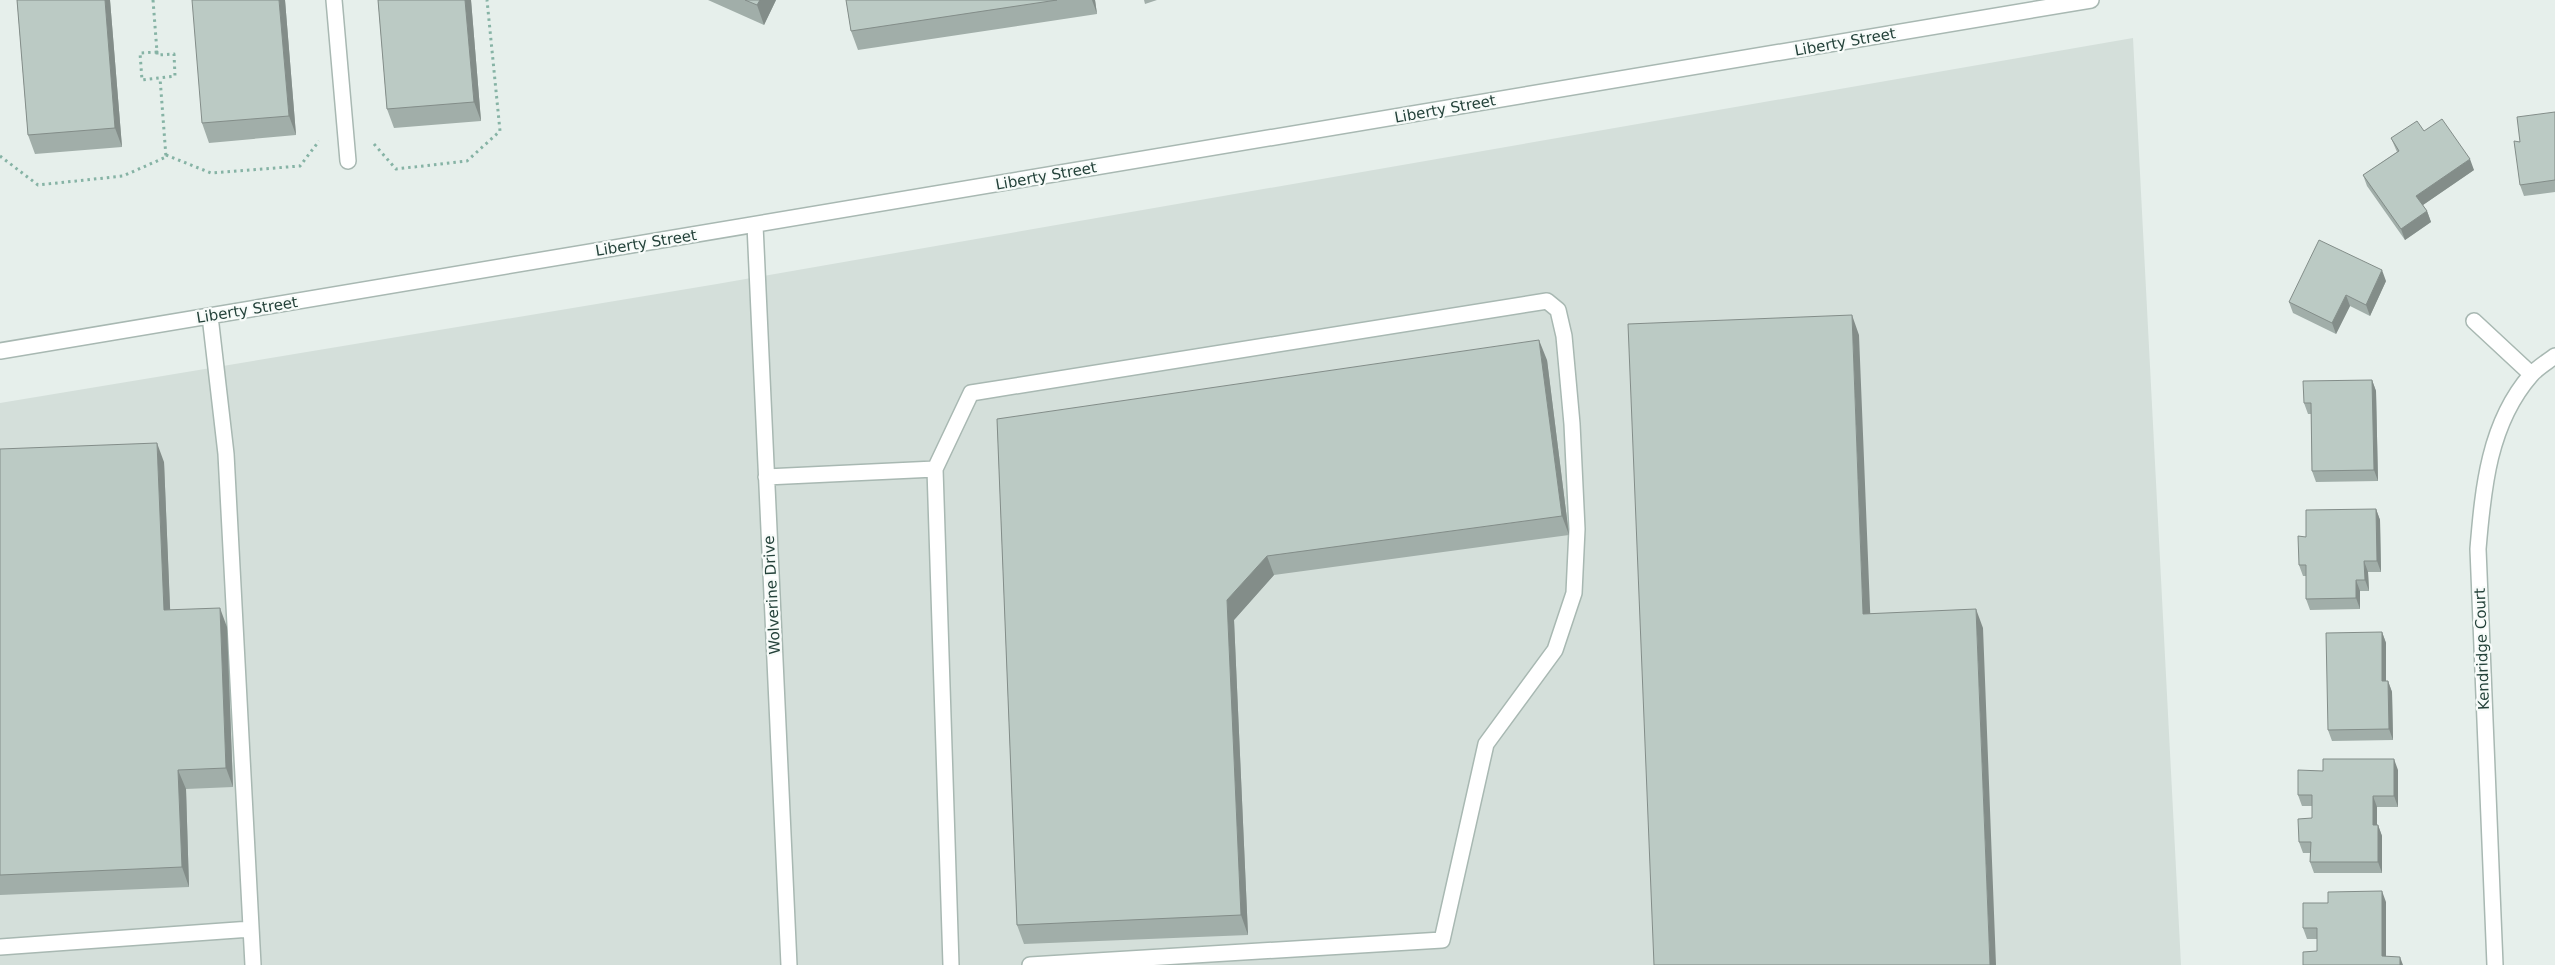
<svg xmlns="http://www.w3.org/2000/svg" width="2555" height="965" font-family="'DejaVu Sans',sans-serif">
<rect width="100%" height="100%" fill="#e6efeb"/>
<path fill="#d4dfda" d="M 2133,38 L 2181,965 L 0,965 L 0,403 L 717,284 Z"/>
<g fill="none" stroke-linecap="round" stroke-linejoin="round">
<g stroke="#a8b8b2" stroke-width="18">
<path id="minor" d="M 334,0 L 348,161
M 755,225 L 789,965
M 210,316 L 226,454 L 253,965
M 2474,321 L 2531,374
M 0,351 L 2091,0
M 935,469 L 951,965
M 766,477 L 935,469 L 971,393 L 1547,301 L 1558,310 L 1564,336 L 1572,424 L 1577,529 L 1574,593 L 1555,650 L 1486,744 L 1442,940 L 1030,965
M 0,947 L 251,929
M 2495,965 L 2478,549 C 2483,488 2489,423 2531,375 C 2537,368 2547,362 2555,356"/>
</g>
<path stroke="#86b3a5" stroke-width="3" stroke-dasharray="2.5 4" stroke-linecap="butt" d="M 153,0 L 157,52
M 157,52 L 157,55 L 174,54 L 175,76 L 142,80 L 140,53 Z
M 374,144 L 396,169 L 467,161 L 500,131 L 487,0
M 166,155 L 211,173 L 300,166 L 319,141
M 0,156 L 38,185 L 123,176 L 166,157 L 160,78"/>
<use href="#minor" stroke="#fff" stroke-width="15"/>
</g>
<path fill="#a1aea9" d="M 17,0 L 110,0 L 122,147 L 35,154 L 28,135 Z
M 285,0 L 296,135 L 209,143 L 202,123 Z
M 378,0 L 471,0 L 481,121 L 394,128 L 387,109 Z
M 708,0 L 776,0 L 764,25 Z
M 846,0 L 1095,0 L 1097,14 L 858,50 L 851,31 Z
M 1144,0 L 1157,0 L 1145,4 Z
M 2555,112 L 2555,192 L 2524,196 L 2520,185 L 2520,142 Z
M 2424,131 L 2474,170 L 2423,205 L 2427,211 L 2431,222 L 2405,240 L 2367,186 L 2363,175 L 2397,152 L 2391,138 Z
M 2386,281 L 2370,316 L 2350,306 L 2336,334 L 2293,313 L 2289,302 Z
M 1547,360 L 1569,535 L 1274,575 L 1234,620 L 1248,935 L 1024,944 L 1017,925 L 997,419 Z
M 2372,380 L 2376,391 L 2378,481 L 2316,482 L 2312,471 L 2311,414 L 2308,414 L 2304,403 Z
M 0,449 L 164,462 L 170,610 L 227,627 L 233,787 L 186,789 L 189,887 L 0,895 Z
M 2376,509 L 2380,520 L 2381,572 L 2368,572 L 2369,591 L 2360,591 L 2360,609 L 2310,610 L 2306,599 L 2306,576 L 2303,576 L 2299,565 L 2306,537 Z
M 2382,632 L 2386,643 L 2386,681 L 2388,681 L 2392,692 L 2393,740 L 2332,741 L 2328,730 Z
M 2398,770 L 2398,807 L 2377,807 L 2377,825 L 2378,825 L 2382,836 L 2382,873 L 2314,873 L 2310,862 L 2310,853 L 2303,853 L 2299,842 L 2312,818 L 2312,806 L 2302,806 L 2298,795 L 2323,771 Z
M 2386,902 L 2386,957 L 2403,965 L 2317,951 L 2317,939 L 2307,939 L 2303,928 Z"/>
<path fill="#838d89" d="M 105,0 L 110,0 L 122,147 L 115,128 Z
M 279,0 L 285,0 L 296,135 L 289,116 Z
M 465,0 L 471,0 L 481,121 L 474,102 Z
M 760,0 L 776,0 L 764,25 L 757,5 Z
M 1092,0 L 1095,0 L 1097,14 Z
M 2470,159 L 2474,170 L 2420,207 L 2416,196 Z
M 2427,211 L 2431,222 L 2405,240 L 2401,229 Z
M 2382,270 L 2386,281 L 2370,316 L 2366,305 Z
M 2346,295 L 2350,306 L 2336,334 L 2332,323 Z
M 1852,315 L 1859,335 L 1871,633 L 1863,614 Z
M 1539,340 L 1547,360 L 1569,535 L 1562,516 Z
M 2372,380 L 2376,391 L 2378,481 L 2374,470 Z
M 157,443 L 164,462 L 171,630 L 164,610 Z
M 2376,509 L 2380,520 L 2381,572 L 2377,561 Z
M 1267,556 L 1274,575 L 1234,620 L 1248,935 L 1241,915 L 1227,600 Z
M 2364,561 L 2368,572 L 2369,591 L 2365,580 Z
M 2356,580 L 2360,591 L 2360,609 L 2356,598 Z
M 220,608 L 227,627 L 233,787 L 226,768 Z
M 1976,609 L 1983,628 L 1996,965 L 1990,965 Z
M 2382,632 L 2386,643 L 2386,692 L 2382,681 Z
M 2388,681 L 2392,692 L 2393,740 L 2389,729 Z
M 2394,759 L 2398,770 L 2398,807 L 2394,796 Z
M 178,770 L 186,789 L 189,887 L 182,867 Z
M 2373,796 L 2377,807 L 2377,836 L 2373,825 Z
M 2378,825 L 2382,836 L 2382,873 L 2378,862 Z
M 2382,891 L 2386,902 L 2386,965 L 2382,956 Z
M 2400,957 L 2403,965 L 2400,965 Z"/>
<path fill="#bbcac4" stroke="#838d89" d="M 17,0 L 105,0 L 115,128 L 28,135 Z
M 192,0 L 279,0 L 289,116 L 202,123 Z
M 378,0 L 465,0 L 474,102 L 387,109 Z
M 745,0 L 760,0 L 757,5 Z
M 846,0 L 1057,0 L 851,31 Z
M 2555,112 L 2555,180 L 2520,185 L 2514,141 L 2520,142 L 2517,117 Z
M 2442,119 L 2470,159 L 2416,196 L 2427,211 L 2401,229 L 2363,175 L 2399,151 L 2391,138 L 2417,121 L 2424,131 Z
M 2319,240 L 2382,270 L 2366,305 L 2346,295 L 2332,323 L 2289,302 Z
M 1852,315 L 1863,614 L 1976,609 L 1990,965 L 1654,965 L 1628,324 Z
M 1539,340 L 1562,516 L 1267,556 L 1227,600 L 1241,915 L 1017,925 L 997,419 Z
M 2372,380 L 2374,470 L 2312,471 L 2311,403 L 2304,403 L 2303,381 Z
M 157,443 L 164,610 L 220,608 L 226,768 L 178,770 L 182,867 L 0,875 L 0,449 Z
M 2376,509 L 2377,561 L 2364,561 L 2365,580 L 2356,580 L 2356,598 L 2306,599 L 2306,565 L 2299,565 L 2298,536 L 2306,537 L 2306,510 Z
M 2382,632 L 2382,681 L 2388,681 L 2389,729 L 2328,730 L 2326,633 Z
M 2323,759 L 2394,759 L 2394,796 L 2373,796 L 2373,825 L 2378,825 L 2378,862 L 2310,862 L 2311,842 L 2299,842 L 2298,819 L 2312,818 L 2312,795 L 2298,795 L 2298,770 L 2323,771 Z
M 2382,891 L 2382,956 L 2400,957 L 2400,965 L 2303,965 L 2303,952 L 2317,951 L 2317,928 L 2303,928 L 2303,903 L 2328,903 L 2328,892 Z"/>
<g text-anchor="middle" stroke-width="4.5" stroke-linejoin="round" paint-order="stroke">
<g font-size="15" fill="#24423a" stroke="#f7fbf9">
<text transform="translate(1845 42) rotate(-10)" y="5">Liberty Street</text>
<text transform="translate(1445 109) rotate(-10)" y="5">Liberty Street</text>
<text transform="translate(1046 176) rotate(-10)" y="5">Liberty Street</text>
<text transform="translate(646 243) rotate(-9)" y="5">Liberty Street</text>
<text transform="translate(247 310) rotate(-9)" y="5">Liberty Street</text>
<text transform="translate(772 595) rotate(-93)" y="5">Wolverine Drive</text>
<text transform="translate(2482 649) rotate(-92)" y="5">Kendridge Court</text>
</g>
</g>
</svg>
